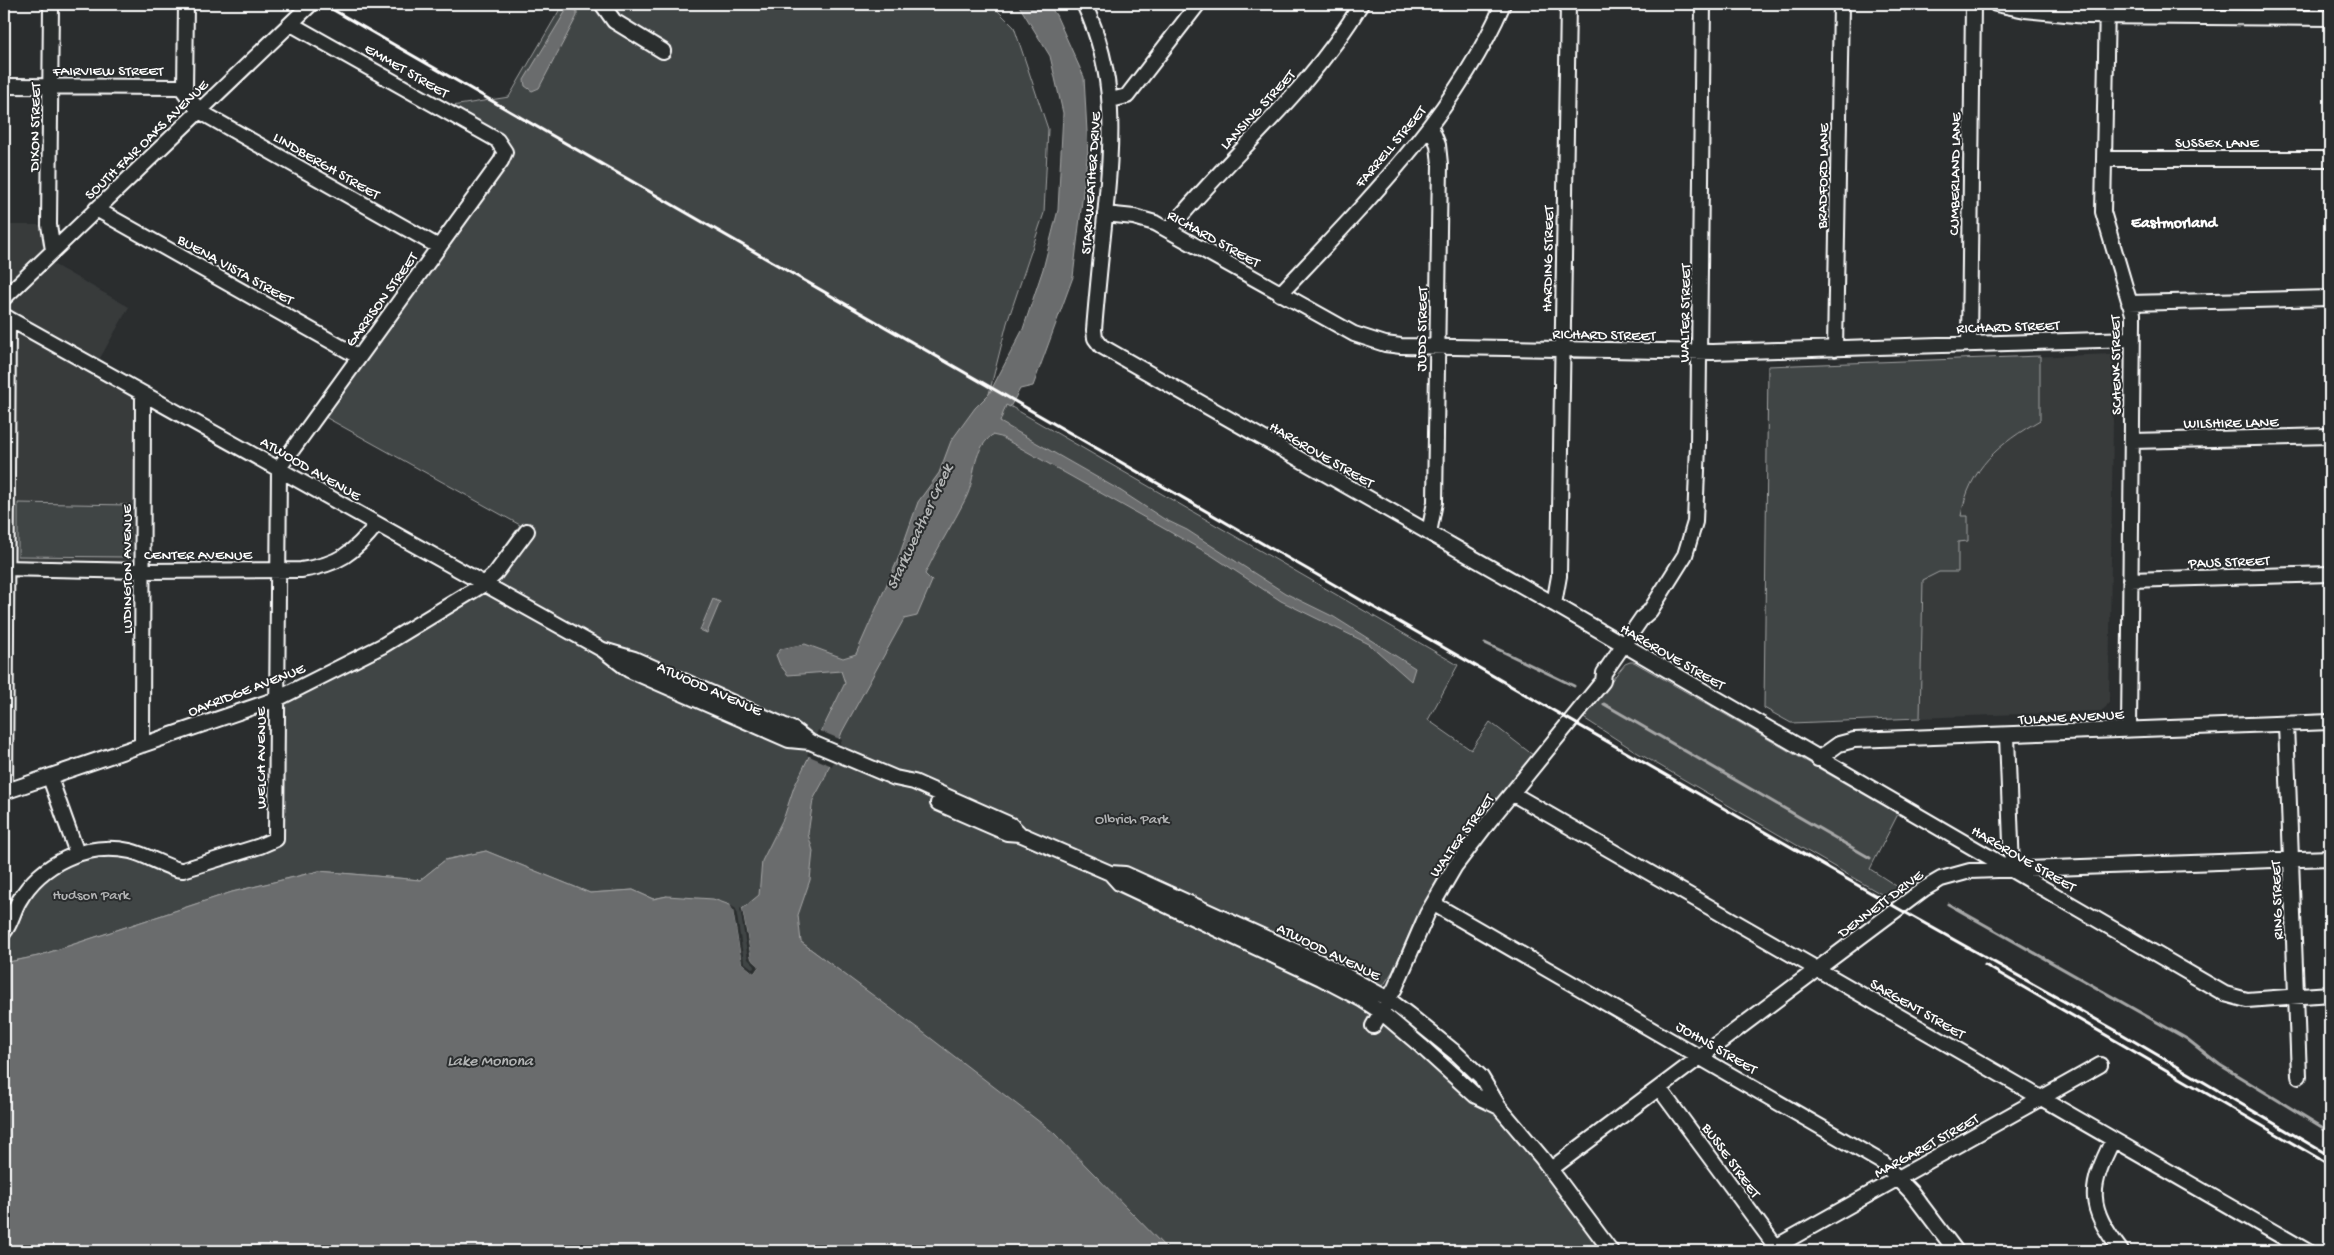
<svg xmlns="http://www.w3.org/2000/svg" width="2334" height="1255" font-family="'Gochi Hand',sans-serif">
<rect width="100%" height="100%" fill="#2a2d2e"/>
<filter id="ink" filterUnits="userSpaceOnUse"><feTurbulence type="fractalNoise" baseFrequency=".02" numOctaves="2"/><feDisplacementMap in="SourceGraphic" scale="10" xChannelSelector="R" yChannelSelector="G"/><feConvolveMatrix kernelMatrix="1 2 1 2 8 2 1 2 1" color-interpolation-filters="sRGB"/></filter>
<g filter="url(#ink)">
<path fill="#373a3b" d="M 4,225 L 49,225 L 51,246 L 44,259 L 129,307 L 95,367 L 143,394 L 142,571 L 7,568 Z
M 2114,354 L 2109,702 L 2106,707 L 2101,711 L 1791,723 L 1764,708 L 1767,366 Z"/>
<path fill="#414445" stroke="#a0a2a2" d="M 563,4 L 991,4 L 1014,27 L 1048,129 L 1044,213 L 1007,323 L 989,394 L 1458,665 L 1428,720 L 1471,750 L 1490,722 L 1533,755 L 1444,867 L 1415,920 L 1393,971 L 1367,1010 L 1499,1107 L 1611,1251 L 1169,1251 L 1131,1214 L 987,1082 L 801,942 L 759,966 L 754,973 L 667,896 L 653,899 L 633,890 L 590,893 L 486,851 L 445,860 L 420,880 L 319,871 L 232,892 L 38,956 L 4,963 L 4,932 L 37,877 L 105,849 L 174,869 L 276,839 L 277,699 L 484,584 L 486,572 L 520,525 L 318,413 L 505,152 L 439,108 L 509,97 Z
M 2040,356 L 2040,420 C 1999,444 1970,467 1961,516 L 1968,516 L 1968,541 L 1958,542 L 1958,572 L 1939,572 L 1923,580 L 1920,718 L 1791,723 L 1764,708 L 1768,366 Z
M 18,503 L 129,505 L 129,557 L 18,556 Z
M 1630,662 L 1634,662 L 1898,814 L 1870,869 L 1901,889 L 1888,898 L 1638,753 L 1582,717 L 1625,664 Z"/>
<path fill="#6a6c6d" stroke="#a6a7a7" d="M 1018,4 L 1048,4 L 1056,15 L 1084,77 L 1088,150 L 1073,277 L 1033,386 L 1020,389 L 1010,407 L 1006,405 L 1000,422 L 1121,491 L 1164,519 L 1187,530 L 1285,593 L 1334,617 L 1415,668 L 1411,681 L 1369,644 L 1281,601 L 1211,555 L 1001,437 L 992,435 C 970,454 977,476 966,498 C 953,524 937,548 925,574 L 932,581 L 917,616 L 904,619 L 842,732 L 824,780 L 813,800 L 808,834 L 813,851 L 810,880 L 798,915 L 801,942 L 924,1033 L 1054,1133 L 1169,1251 L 4,1251 L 4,963 L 38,956 L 232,892 L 319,871 L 420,880 L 445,860 L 486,851 L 590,893 L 633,890 L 653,899 L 667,896 L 713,899 L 730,905 L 733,909 L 742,963 L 754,973 L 759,966 L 751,959 L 742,909 L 759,895 L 762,861 L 784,817 L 794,787 L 845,683 L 841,671 L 788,675 L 780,665 L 776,655 L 781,649 L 805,644 L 843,658 L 856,654 L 898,559 L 918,502 L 939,473 L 951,441 L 975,408 L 989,394 L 1023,329 L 1043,269 L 1058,210 L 1063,113 L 1050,56 Z
M 570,8 L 577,11 L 577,16 L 539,88 L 532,91 L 525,86 L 524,80 L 567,9 Z
M 713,599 L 720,602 L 707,633 L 700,630 Z"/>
<path fill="#2a2d2e" d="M 818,730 L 842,740 L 832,766 L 807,755 Z
M 730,905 L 736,909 L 744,962 L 753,969 L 755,966 L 748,959 L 740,908 L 742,909 L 751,959 L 759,966 L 754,973 L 742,963 L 733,910 Z"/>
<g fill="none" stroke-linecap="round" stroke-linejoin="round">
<path stroke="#a6a7a7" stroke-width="3" d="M 1485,643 L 1574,686
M 1604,704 L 1870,858
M 1948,904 L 2187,1039 L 2220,1065 L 2330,1132"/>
<g stroke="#fff" stroke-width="18">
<path id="minor" d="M 51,4 L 49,225 L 53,250
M 602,4 L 614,21 L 663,51
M 1084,4 C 1118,75 1112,141 1105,216 C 1101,254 1097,292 1094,330 L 1095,338 L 1101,346 L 1554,604 L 2225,994 L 2247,1000 L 2330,994
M 1996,4 L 2025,10 L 2086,16 L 2330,18
M 2107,4 L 2103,212 L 2133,314 L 2133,321 L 2129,729
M 4,86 L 181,87 L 199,111 L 439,247
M 185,90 L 186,4
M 1111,100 L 1127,96 L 1198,4
M 2104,159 L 2330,159
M 96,209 L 359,357
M 1105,214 L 1134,217 L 1155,223 L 1354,334 L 1385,344 L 1401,346 L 1712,352 L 2133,339
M 1169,230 C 1232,153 1310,91 1361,4
M 1280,294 C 1361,208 1456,114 1503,4
M 4,298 L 311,4
M 2129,303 L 2330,298
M 4,316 L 603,650 L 629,670 L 789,740 L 810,742
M 1969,344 L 1973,4
M 1835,349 L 1841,4
M 2132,441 L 2330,436
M 279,468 L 501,161 L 505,152 L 497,140 L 291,24
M 1429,533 L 1435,502 L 1440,164 L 1438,145 L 1431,127
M 4,568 L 142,571 L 301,570 C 338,565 354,553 377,524
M 2130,580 L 2330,574
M 1554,604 L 1559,576 L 1568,4
M 603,650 L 634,659 L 794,730 L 810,742 L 895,778 L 914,782 L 1011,825 L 1020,834 L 1110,873 L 1125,874 L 1328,966 L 1388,999 L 1409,1015 L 1457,1054 L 1481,1077 L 1499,1107 L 1542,1158 L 1611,1251
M 2286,724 L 2299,1076
M 2007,736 L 2012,869
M 142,745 L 143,394
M 1818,759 L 1839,744 L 1854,740 L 2330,722
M 50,778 L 77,853
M 4,792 L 277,699 L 382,646 L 484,584 L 495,574 L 527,531
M 5,792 L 8,318
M 1513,794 L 2307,1251
M 938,803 L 1007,833 L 1020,834
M 1110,873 L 1119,883 L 1321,978 L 1361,999 L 1381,1012 L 1421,1046 L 1476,1096 L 1499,1107
M 1434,904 L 1883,1163 L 1912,1193 L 1956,1251
M 4,932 C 11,924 13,911 19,901 C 41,863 86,842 130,851 C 145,854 173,871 183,870 L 260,846 L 276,839 L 279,468
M 1373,1026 L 1395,988 L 1427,914 L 1455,866 L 1490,820 L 1603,681 L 1604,673 L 1642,618 L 1650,611 L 1685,555 L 1695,522 L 1698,445 L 1703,4
M 1659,1088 L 1779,1251
M 2113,1140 C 2088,1189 2087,1206 2121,1251
M 1551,1169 L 1924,889 L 1941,879 L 1970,871 L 2330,858
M 1768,1251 L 2100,1065"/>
</g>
<use href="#minor" stroke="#2a2d2e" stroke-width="14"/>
<path stroke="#fff" stroke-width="3" d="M 323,4 L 1899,909 L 2115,1030 L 2330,1156
M 1985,965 L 2330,1165"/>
</g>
</g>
<g text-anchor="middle" stroke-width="4" stroke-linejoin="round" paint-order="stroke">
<g font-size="15" fill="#fff" stroke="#2a2d2e">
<text x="108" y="75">FAIRVIEW STREET</text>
<text transform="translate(407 70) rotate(30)" y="5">EMMET STREET</text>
<text transform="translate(1257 109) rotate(-47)" y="5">LANSING STREET</text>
<text transform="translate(34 127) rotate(-89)" y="5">DIXON STREET</text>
<text transform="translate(146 139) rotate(-44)" y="5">SOUTH FAIR OAKS AVENUE</text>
<text x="2217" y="147">SUSSEX LANE</text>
<text transform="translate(1390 146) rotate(-50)" y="5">FARRELL STREET</text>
<text transform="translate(327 165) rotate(30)" y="5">LINDBERGH STREET</text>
<text transform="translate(1954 174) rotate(-89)" y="5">CUMBERLAND LANE</text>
<text transform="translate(1822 176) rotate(-89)" y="5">BRADFORD LANE</text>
<text transform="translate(1090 183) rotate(-86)" y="5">STARKWEATHER DRIVE</text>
<text transform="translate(1214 238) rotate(29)" y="5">RICHARD STREET</text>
<text transform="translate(1547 259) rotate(-89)" y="5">HARDING STREET</text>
<text transform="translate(236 269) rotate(29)" y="5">BUENA VISTA STREET</text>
<text transform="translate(381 299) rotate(-54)" y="5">GARRISON STREET</text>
<text transform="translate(1684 313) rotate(-89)" y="5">WALTER STREET</text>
<text transform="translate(2008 326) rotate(-2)" y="5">RICHARD STREET</text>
<text transform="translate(1421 329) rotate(-89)" y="5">JUDD STREET</text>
<text transform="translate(1604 334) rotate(1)" y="5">RICHARD STREET</text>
<text transform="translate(2115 365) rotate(-91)" y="5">SCHENK STREET</text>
<text transform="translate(2231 422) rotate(-1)" y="5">WILSHIRE LANE</text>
<text transform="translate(1322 454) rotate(30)" y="5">HARGROVE STREET</text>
<text transform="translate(311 468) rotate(30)" y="5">ATWOOD AVENUE</text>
<text x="198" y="559">CENTER AVENUE</text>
<text transform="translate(2229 561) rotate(-2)" y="5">PAUS STREET</text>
<text transform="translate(126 569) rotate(-90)" y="5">LUDINGTON AVENUE</text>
<text transform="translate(1673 656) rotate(30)" y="5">HARGROVE STREET</text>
<text transform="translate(710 688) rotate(24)" y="5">ATWOOD AVENUE</text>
<text transform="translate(246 689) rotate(-21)" y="5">OAKRIDGE AVENUE</text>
<text transform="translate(2071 716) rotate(-3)" y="5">TULANE AVENUE</text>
<text transform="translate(260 758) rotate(-90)" y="5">WELCH AVENUE</text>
<text transform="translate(1461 835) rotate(-54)" y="5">WALTER STREET</text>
<text transform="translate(2024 858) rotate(30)" y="5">HARGROVE STREET</text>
<text transform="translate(2276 900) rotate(-92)" y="5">RING STREET</text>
<text transform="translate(1880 903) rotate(-37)" y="5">DENNETT DRIVE</text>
<text transform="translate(1329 951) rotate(26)" y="5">ATWOOD AVENUE</text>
<text transform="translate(1918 1008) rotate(30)" y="5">SARGENT STREET</text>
<text transform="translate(1717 1047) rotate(30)" y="5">JOHNS STREET</text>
<text transform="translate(1926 1145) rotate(-29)" y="5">MARGARET STREET</text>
<text transform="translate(1732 1160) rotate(54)" y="5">BUSSE STREET</text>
</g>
<g font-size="15" fill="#b3b4b5" stroke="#2a2d2e">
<text x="1132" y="823">Olbrich Park</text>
<text x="91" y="899">Hudson Park</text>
</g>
<g font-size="16" font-weight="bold" fill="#fff" stroke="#2a2d2e">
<text x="2174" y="227">Eastmorland</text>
</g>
<g font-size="16" font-style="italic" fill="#b4b6b6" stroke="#2a2d2e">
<text transform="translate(918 526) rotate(-65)" y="6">Starkweather Creek</text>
<text x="490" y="1065">Lake Monona</text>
</g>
</g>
<rect width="2334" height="1255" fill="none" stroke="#2a2d2e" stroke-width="20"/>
<rect x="10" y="10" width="2314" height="1235" fill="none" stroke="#fff" stroke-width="2" filter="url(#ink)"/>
</svg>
